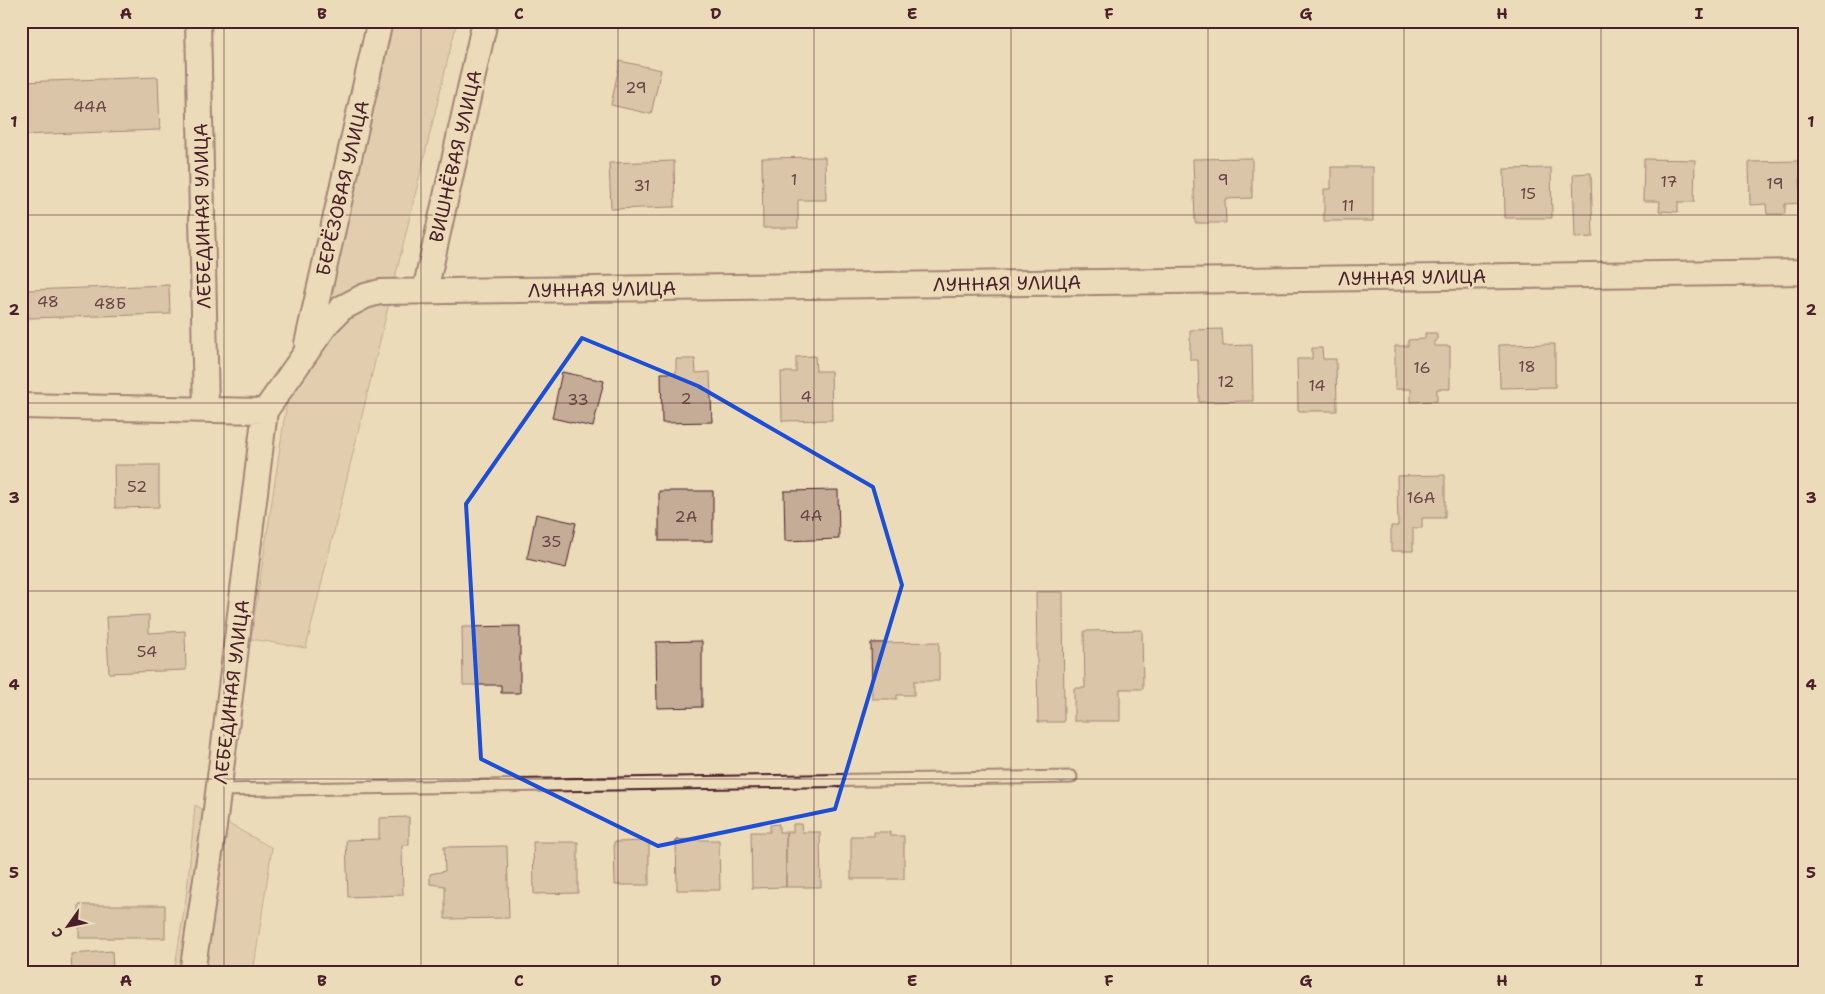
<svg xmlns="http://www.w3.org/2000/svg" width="1825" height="994" font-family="'Shantell Sans',sans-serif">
<rect width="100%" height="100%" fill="#ecdbb8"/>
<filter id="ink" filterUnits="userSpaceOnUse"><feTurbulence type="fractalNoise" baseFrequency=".02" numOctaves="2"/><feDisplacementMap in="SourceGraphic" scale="10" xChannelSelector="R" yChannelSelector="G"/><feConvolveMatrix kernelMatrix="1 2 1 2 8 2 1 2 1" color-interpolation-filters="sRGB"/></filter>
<g filter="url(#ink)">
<path fill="#d4bfa3" stroke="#8f6f67" d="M 372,21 L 457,21 L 306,648 L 251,639 L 292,368 Z
M 195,805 L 272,848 L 253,973 L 174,973 L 187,891 Z"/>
<path fill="#c4ac96" stroke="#4a1f2b" d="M 620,61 L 661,70 L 651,114 L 611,105 Z
M 158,77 L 160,130 L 21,135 L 21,82 Z
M 825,157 L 826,200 L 798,200 L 798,228 L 763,228 L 762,158 Z
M 1252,158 L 1252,198 L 1225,199 L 1226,223 L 1195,223 L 1193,159 Z
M 1644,159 L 1695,160 L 1694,202 L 1678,202 L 1678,212 L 1659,211 L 1660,201 L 1643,201 Z
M 674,161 L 675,207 L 611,209 L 609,163 Z
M 1800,161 L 1801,203 L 1785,204 L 1785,214 L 1767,214 L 1766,204 L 1750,205 L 1749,162 Z
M 1331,167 L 1373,167 L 1373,221 L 1324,221 L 1324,189 L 1331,189 Z
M 1551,168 L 1552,218 L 1505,218 L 1504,169 Z
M 1591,173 L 1593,237 L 1575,238 L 1573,174 Z
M 169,285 L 170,314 L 28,318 L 27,290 Z
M 1222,329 L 1223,346 L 1252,345 L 1253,401 L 1199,402 L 1198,360 L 1190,360 L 1190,330 Z
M 1425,333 L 1437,333 L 1437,341 L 1434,341 L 1434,346 L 1450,346 L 1450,389 L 1437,389 L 1437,401 L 1411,402 L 1411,389 L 1395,389 L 1395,346 L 1408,346 L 1408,340 L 1425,339 Z
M 1555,344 L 1555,387 L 1500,388 L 1499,345 Z
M 1312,348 L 1322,348 L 1323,359 L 1336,359 L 1337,411 L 1298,411 L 1297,359 L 1312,359 Z
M 815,356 L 816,371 L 831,371 L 832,420 L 782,421 L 781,372 L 796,372 L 796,357 Z
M 676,359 L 695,359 L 696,373 L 710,372 L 712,422 L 662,423 L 661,373 L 676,373 Z
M 562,372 L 604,381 L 593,427 L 552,418 Z
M 21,461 L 23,461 L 24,503 L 21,503 Z
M 114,465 L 159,465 L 159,507 L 115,508 Z
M 1445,475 L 1445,518 L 1422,518 L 1422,528 L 1413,528 L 1413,551 L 1391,551 L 1391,526 L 1398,526 L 1397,476 Z
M 838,490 L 839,539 L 785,541 L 784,491 Z
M 659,491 L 713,491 L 713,541 L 659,541 Z
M 536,514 L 576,523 L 566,568 L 527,559 Z
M 1036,592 L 1063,592 L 1064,722 L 1038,722 Z
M 149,615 L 149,633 L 185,631 L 186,670 L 109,673 L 106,617 Z
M 520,626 L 520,693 L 501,693 L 501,685 L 463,685 L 462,627 Z
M 1142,630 L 1143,689 L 1120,689 L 1120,721 L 1074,721 L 1074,688 L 1085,688 L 1084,631 Z
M 702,641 L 702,707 L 657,708 L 656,642 Z
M 939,642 L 939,681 L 914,681 L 914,695 L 897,695 L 897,699 L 872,699 L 871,643 Z
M 409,817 L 409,845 L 402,845 L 403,895 L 348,897 L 346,840 L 379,839 L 379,818 Z
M 779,824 L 779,832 L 786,832 L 786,887 L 752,888 L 751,832 L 770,832 L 770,825 Z
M 793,824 L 801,824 L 802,832 L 820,832 L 821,887 L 786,887 L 786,832 L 793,832 Z
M 874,832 L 890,832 L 890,836 L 904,836 L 904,879 L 851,879 L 851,836 L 874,836 Z
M 676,840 L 719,840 L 720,890 L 677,890 Z
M 649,841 L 649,885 L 615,885 L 614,842 Z
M 533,842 L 578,842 L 578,893 L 534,894 Z
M 507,846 L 509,918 L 445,919 L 445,886 L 430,884 L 430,874 L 445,871 L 444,847 Z
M 79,905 L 165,905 L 165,938 L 79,938 Z
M 112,951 L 113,973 L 72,973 L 71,954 Z"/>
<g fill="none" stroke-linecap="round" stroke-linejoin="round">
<g stroke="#4a1f2b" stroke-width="15">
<path id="lane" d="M 219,790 L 1071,777"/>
</g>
<g stroke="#4a1f2b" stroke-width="28">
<path id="street" d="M 198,21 L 206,410
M 425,291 L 485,21
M 307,344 L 380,21
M 21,406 L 265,411
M 192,973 L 214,826 L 265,411 L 327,323 L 342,308 L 365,296 L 380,292 L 1804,272"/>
</g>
<use href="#lane" stroke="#ecdbb8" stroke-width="11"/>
<use href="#street" stroke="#ecdbb8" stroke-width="24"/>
</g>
</g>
<path d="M0 0H1825V994H0ZM 582,338 L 698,386 L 873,487 L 902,585 L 835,809 L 658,846 L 481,759 L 466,504 Z" fill="#ecdbb8" fill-opacity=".55" fill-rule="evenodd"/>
<path fill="none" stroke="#1d4ed8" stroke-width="4" stroke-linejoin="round" d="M 582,338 L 698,386 L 873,487 L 902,585 L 835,809 L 658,846 L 481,759 L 466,504 Z"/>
<path fill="none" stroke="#4a1f2b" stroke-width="1" stroke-opacity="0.55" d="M 224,21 L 224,973M 421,21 L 421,973M 618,21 L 618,973M 814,21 L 814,973M 1011,21 L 1011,973M 1208,21 L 1208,973M 1404,21 L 1404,973M 1601,21 L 1601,973M 21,215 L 1804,215M 21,403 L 1804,403M 21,591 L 1804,591M 21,779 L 1804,779"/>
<g text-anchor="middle" stroke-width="5" stroke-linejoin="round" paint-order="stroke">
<g font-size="16" fill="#684246">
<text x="636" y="93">29</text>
<text x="90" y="112">44А</text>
<text x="794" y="185">1</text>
<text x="1223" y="185">9</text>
<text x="1669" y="187">17</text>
<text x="1775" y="189">19</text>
<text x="642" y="191">31</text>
<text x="1528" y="199">15</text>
<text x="1348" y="211">11</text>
<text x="48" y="307">48</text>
<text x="110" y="309">48Б</text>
<text x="1527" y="372">18</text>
<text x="1422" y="373">16</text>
<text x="1226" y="387">12</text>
<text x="1317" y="391">14</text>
<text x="806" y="402">4</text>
<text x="686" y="404">2</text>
<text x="578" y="405">33</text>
<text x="137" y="492">52</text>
<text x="1421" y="503">16А</text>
<text x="811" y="521">4А</text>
<text x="686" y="522">2А</text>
<text x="551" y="547">35</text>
<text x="147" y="657">54</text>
</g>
<g font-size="19" fill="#4a1f2b" stroke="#ecdbb8">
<text transform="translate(455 156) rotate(-77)" y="7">ВИШНЁВАЯ УЛИЦА</text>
<text transform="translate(342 188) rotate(-77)" y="7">БЕРЁЗОВАЯ УЛИЦА</text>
<text transform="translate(202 216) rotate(-91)" y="7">ЛЕБЕДИНАЯ УЛИЦА</text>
<text transform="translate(1412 277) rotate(-1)" y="7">ЛУННАЯ УЛИЦА</text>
<text transform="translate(1007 283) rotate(-1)" y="7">ЛУННАЯ УЛИЦА</text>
<text transform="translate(602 289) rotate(-1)" y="7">ЛУННАЯ УЛИЦА</text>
<text transform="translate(231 692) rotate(-83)" y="7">ЛЕБЕДИНАЯ УЛИЦА</text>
</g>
</g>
<rect width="1825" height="994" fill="none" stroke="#ecdbb8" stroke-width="55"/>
<g transform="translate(68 926) rotate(237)" stroke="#ecdbb8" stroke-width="4" paint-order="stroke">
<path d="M0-4L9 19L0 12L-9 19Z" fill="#4a1f2b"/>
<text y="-8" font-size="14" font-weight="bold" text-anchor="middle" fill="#4a1f2b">С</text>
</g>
<rect x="28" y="28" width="1770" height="938" fill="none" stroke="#4a1f2b" stroke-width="2"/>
<g font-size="16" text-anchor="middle" font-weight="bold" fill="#4a1f2b">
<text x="126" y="19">A</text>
<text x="322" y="19">B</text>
<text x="519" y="19">C</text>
<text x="716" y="19">D</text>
<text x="912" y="19">E</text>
<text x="1109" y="19">F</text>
<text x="1306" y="19">G</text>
<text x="1502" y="19">H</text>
<text x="1699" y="19">I</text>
<text x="14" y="127">1</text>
<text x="1811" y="127">1</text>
<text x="14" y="315">2</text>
<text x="1811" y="315">2</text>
<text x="14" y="503">3</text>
<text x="1811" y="503">3</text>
<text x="14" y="690">4</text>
<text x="1811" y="690">4</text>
<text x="14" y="878">5</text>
<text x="1811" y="878">5</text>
<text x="126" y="986">A</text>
<text x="322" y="986">B</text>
<text x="519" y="986">C</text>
<text x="716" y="986">D</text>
<text x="912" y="986">E</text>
<text x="1109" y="986">F</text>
<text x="1306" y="986">G</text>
<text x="1502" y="986">H</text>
<text x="1699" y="986">I</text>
</g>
</svg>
